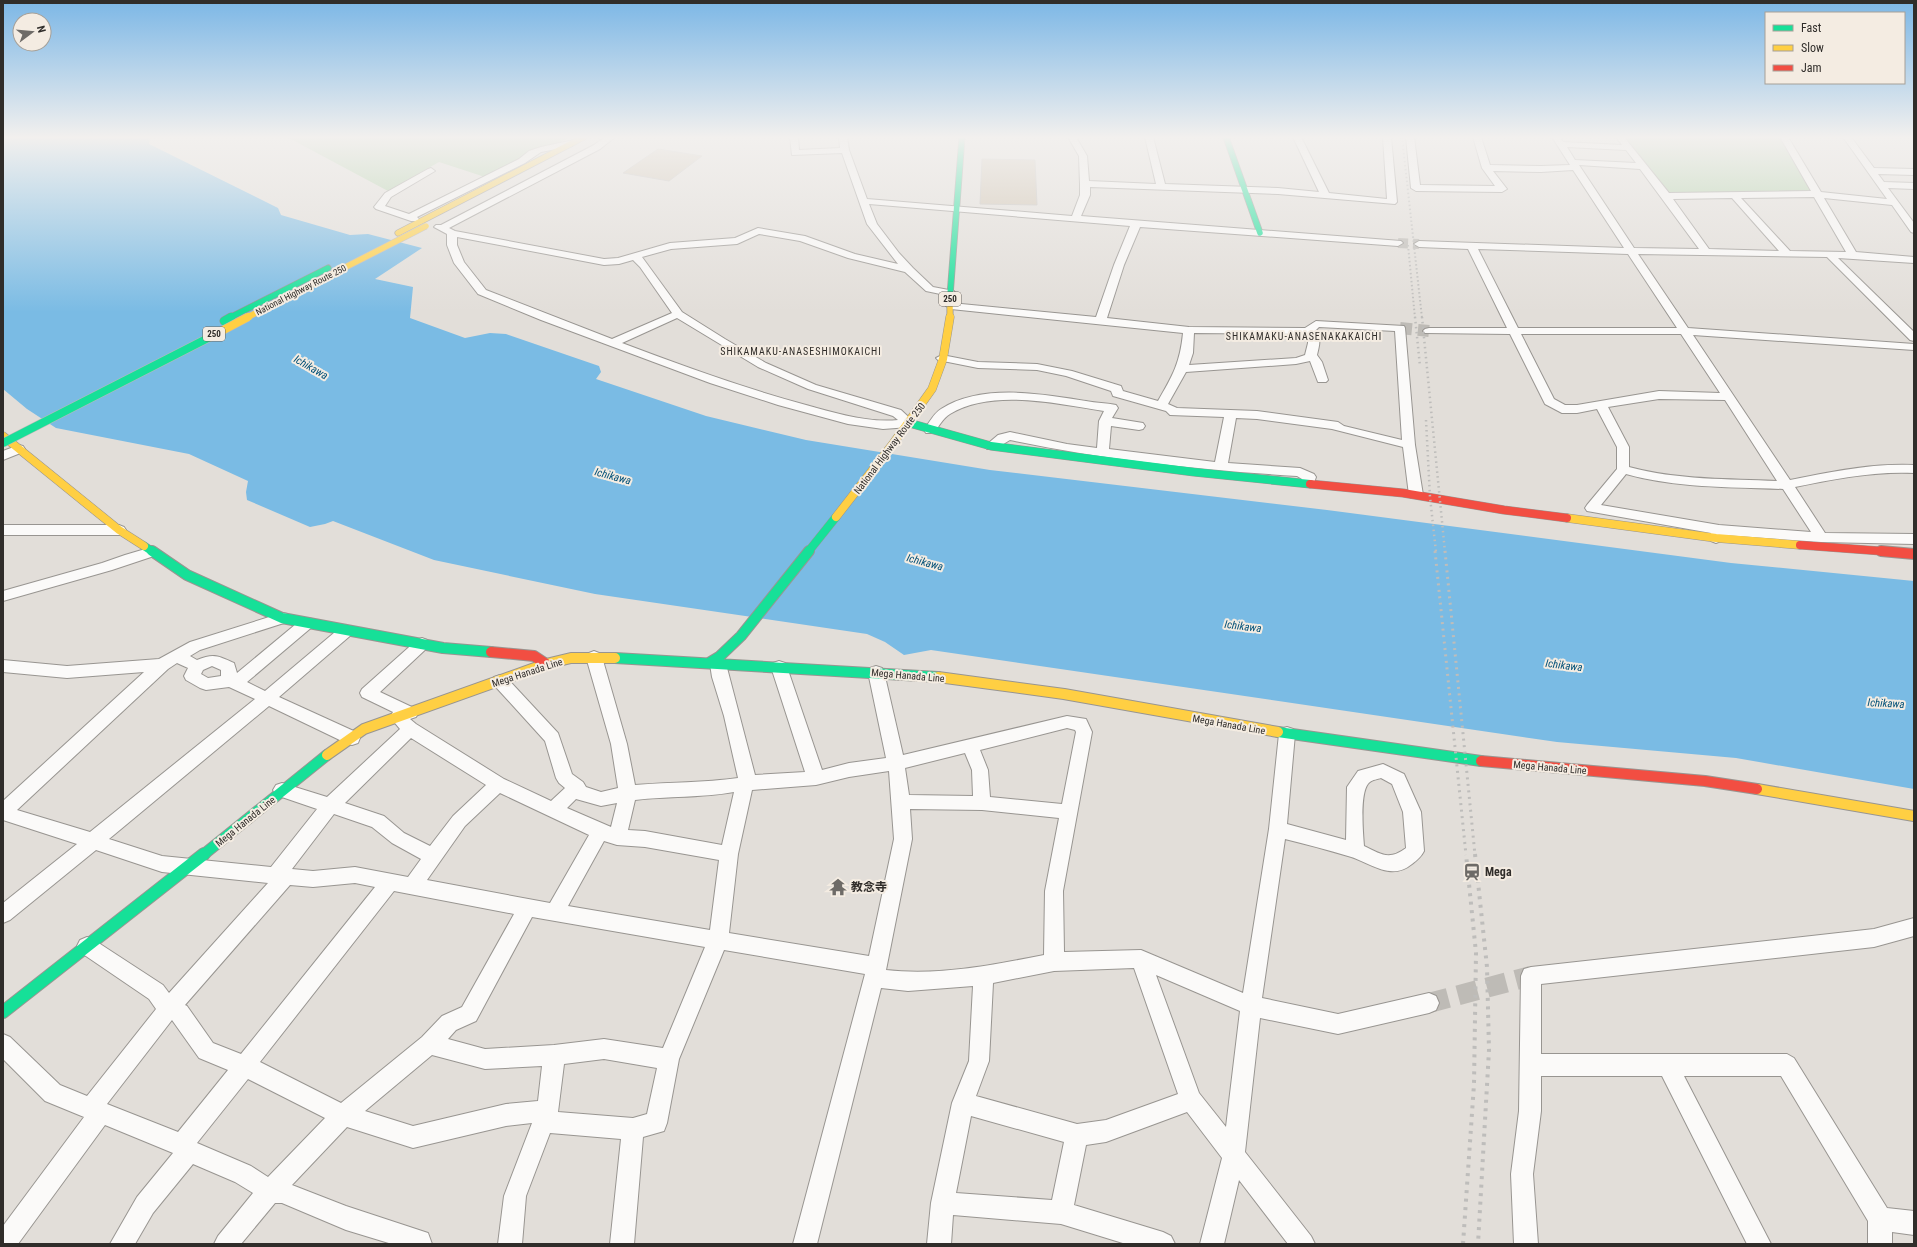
<svg xmlns="http://www.w3.org/2000/svg" width="1917" height="1247" font-family="'Roboto Condensed','Noto Sans JP',sans-serif">
<rect width="100%" height="100%" fill="#e2ded9"/>
<path fill="#adcfa5" d="M 287,137 L 571,137 L 485,177 L 439,162 L 388,191 Z
M 1625,137 L 1779,137 L 1810,190 L 1805,192 L 1675,194 L 1668,192 Z"/>
<path fill="#7abbe4" d="M 3,137 L 150,137 L 149,144 L 278,208 L 281,215 L 350,235 L 368,234 L 422,248 L 375,279 L 413,287 L 410,318 L 465,338 L 490,333 L 506,334 L 599,366 L 601,372 L 596,379 L 706,416 L 806,440 L 990,470 L 1327,510 L 1731,563 L 1914,581 L 1914,789 L 1736,758 L 1557,742 L 931,650 L 904,655 L 885,642 L 867,634 L 595,594 L 434,560 L 333,521 L 325,524 L 310,527 L 247,500 L 246,492 L 248,481 L 189,454 L 56,428 L 27,409 L 3,389 Z"/>
<path fill="#cdc0ac" stroke="#c0bdb9" d="M 658,149 L 702,156 L 669,181 L 623,173 Z
M 982,159 L 1035,160 L 1037,205 L 980,204 Z"/>
<g fill="none" stroke-linecap="round" stroke-linejoin="round">
<path stroke="#bebbb6" stroke-width="10" stroke-dasharray="10 5" stroke-linecap="butt" d="M 1398,243 L 1419,244"/>
<path stroke="#bebbb6" stroke-width="12" stroke-dasharray="12 6" stroke-linecap="butt" d="M 1400,328 L 1429,331"/>
<path stroke="#bebbb6" stroke-width="20" stroke-dasharray="20 10" stroke-linecap="butt" d="M 1429,1003 L 1531,976"/>
<g stroke="#989591" stroke-width="2">
<path id="street" d="M 605,137 L 615,137 L 600,149 L 449,228 L 455,231 L 604,259 L 618,258 L 670,243 L 735,238 L 758,228 L 805,236 L 855,254 L 898,264 L 867,224 L 842,153 L 792,155 L 790,137 L 798,137 L 799,150 L 840,148 L 839,137 L 847,137 L 849,150 L 867,199 L 1072,216 L 1080,195 L 1080,184 L 1079,156 L 1068,137 L 1076,137 L 1087,156 L 1089,181 L 1156,184 L 1145,137 L 1153,137 L 1165,184 L 1278,188 L 1319,192 L 1293,137 L 1301,137 L 1329,193 L 1387,199 L 1383,137 L 1391,137 L 1397,202 L 1395,204 L 1278,194 L 1090,187 L 1090,195 L 1081,216 L 1401,241 L 1403,243 L 1398,246 L 1140,227 L 1124,265 L 1107,318 L 1189,327 L 1305,328 L 1316,321 L 1404,326 L 1405,328 L 1415,445 L 1423,495 L 1421,498 L 1411,498 L 1409,495 L 1403,447 L 1332,429 L 1257,419 L 1236,418 L 1228,463 L 1300,468 L 1314,474 L 1316,477 L 1313,486 L 1303,486 L 1301,483 L 1302,479 L 1297,476 C 1201,470 1105,460 1010,440 L 995,449 L 987,449 L 985,446 L 998,435 L 1010,432 L 1067,444 L 1097,448 L 1099,421 L 1104,411 C 1059,404 992,388 950,414 C 943,418 939,426 934,433 L 926,433 L 924,430 C 929,423 934,413 941,409 C 982,383 1042,394 1086,401 C 1096,403 1107,403 1116,405 L 1118,408 L 1112,418 L 1143,423 L 1145,426 L 1143,429 L 1139,430 L 1111,426 L 1109,449 L 1215,462 L 1224,417 L 1170,415 L 1166,411 L 1113,396 L 1111,391 L 1066,376 L 1037,370 L 978,368 L 938,360 L 936,358 L 942,355 L 978,362 L 1037,364 L 1072,371 L 1121,386 L 1123,391 L 1158,401 C 1173,375 1180,363 1183,333 L 951,309 L 946,306 L 951,303 L 1096,317 L 1114,265 L 1130,226 L 869,204 L 877,224 L 899,253 L 913,268 L 933,287 L 954,291 L 955,293 L 950,296 L 926,291 L 905,272 L 848,258 L 800,241 L 759,234 L 737,244 L 671,249 L 642,257 L 682,312 L 725,339 L 766,363 L 816,385 L 901,410 L 915,423 L 909,427 L 883,429 L 848,424 L 778,405 L 710,383 L 541,320 L 478,294 L 454,263 L 447,245 L 447,234 L 434,227 L 436,225 L 441,225 L 594,145 ZM 457,237 L 604,265 L 619,264 L 633,260 L 640,267 L 672,313 L 612,339 L 486,290 L 464,262 L 457,245 ZM 677,318 L 758,367 L 808,389 L 893,416 L 898,420 C 867,423 836,413 806,405 C 743,388 683,366 622,343 ZM 1319,327 L 1395,331 L 1402,440 L 1344,426 L 1338,422 L 1257,411 L 1177,408 L 1168,404 L 1186,372 L 1296,364 L 1310,361 L 1318,382 L 1326,382 L 1328,380 L 1322,362 L 1317,355 C 1319,346 1322,338 1315,331 ZM 1194,333 L 1305,334 L 1308,336 L 1308,343 L 1305,355 L 1296,358 L 1189,365 L 1193,353 Z
M 1406,137 L 1414,137 L 1420,185 L 1495,186 L 1482,168 L 1473,137 L 1481,137 L 1490,165 L 1541,166 L 1570,165 L 1552,137 L 1560,137 L 1563,142 L 1622,145 L 1616,137 L 1624,137 L 1669,193 L 1811,191 L 1780,137 L 1788,137 L 1821,192 L 1887,199 L 1843,137 L 1851,137 L 1874,168 L 1914,169 L 1914,175 L 1878,174 L 1884,182 L 1914,183 L 1914,189 L 1888,188 L 1914,223 L 1914,233 L 1911,232 L 1892,205 L 1824,198 L 1856,252 L 1914,257 L 1914,263 L 1838,258 L 1914,332 L 1914,341 L 1910,340 L 1827,257 L 1638,254 L 1688,328 L 1914,344 L 1914,350 L 1693,335 L 1790,480 C 1831,472 1872,463 1914,465 L 1914,473 C 1874,471 1834,479 1795,487 L 1825,533 L 1914,534 L 1914,544 L 1821,542 L 1724,535 L 1721,541 L 1716,543 L 1711,541 L 1709,538 L 1711,533 L 1587,511 L 1585,508 L 1587,505 L 1617,469 L 1617,447 L 1597,409 L 1577,413 L 1562,413 L 1545,404 L 1510,334 L 1425,333 L 1423,331 L 1425,329 L 1429,328 L 1507,328 L 1468,249 L 1419,247 L 1414,244 L 1419,241 L 1624,248 L 1573,170 L 1541,172 L 1493,171 L 1507,189 L 1502,192 L 1416,191 L 1411,188 ZM 1567,147 L 1626,150 L 1636,163 L 1575,160 ZM 1579,165 L 1640,169 L 1699,249 L 1634,248 ZM 1814,197 L 1846,252 L 1790,251 L 1741,198 ZM 1732,198 L 1779,251 L 1709,249 L 1673,199 ZM 1478,249 L 1628,254 L 1677,328 L 1518,328 ZM 1521,334 L 1681,334 L 1720,393 L 1659,391 L 1577,405 L 1565,405 L 1554,399 ZM 1659,399 L 1725,400 L 1777,481 C 1728,479 1677,480 1629,467 L 1629,447 L 1608,407 ZM 1626,474 C 1676,488 1730,487 1783,489 L 1811,532 L 1719,525 L 1601,505 Z
M 569,141 L 572,142 L 572,146 L 541,152 L 525,163 L 417,217 L 419,219 L 417,221 L 411,221 L 376,209 L 374,207 L 385,193 L 428,169 L 431,168 L 435,171 L 391,197 L 385,206 L 409,214 L 519,159 L 529,151 L 541,147 Z
M 19,445 L 23,446 L 25,449 L 23,452 L 3,460 L 3,451 Z
M 3,525 L 119,525 L 124,527 L 126,530 L 124,533 L 119,535 L 3,535 Z
M 152,547 L 157,549 L 159,552 L 157,555 L 112,570 L 3,601 L 3,591 L 102,563 L 125,555 Z
M 282,613 L 287,614 L 289,618 L 287,622 L 200,650 L 190,656 L 197,660 C 214,653 218,656 234,663 L 237,673 L 302,619 L 307,618 L 312,619 L 314,623 L 312,627 L 247,682 L 265,691 L 341,627 L 346,626 L 351,627 L 354,631 L 351,635 L 279,697 L 358,733 L 360,738 L 358,743 L 352,745 L 346,743 L 269,706 L 109,839 L 162,856 L 271,867 L 317,809 L 276,795 L 273,790 L 276,785 L 282,783 L 327,797 L 400,729 L 390,717 L 393,712 L 362,697 L 360,693 L 362,689 L 417,640 L 422,638 L 427,640 L 430,644 L 427,648 L 380,692 L 416,709 L 418,713 L 416,717 L 410,719 L 416,724 L 504,779 L 551,801 L 565,788 L 559,783 L 556,778 L 545,741 L 494,685 L 492,681 L 494,677 L 500,675 L 506,677 L 558,733 L 572,774 L 583,782 L 586,787 L 601,792 L 618,788 L 611,744 L 586,657 L 589,653 L 594,651 L 599,653 L 602,657 L 627,744 L 635,785 C 670,782 704,783 738,778 L 724,716 L 712,677 L 710,664 L 713,660 L 718,658 L 723,660 L 726,664 L 755,775 L 805,772 L 771,667 L 773,663 L 779,661 L 785,663 L 787,667 L 822,770 L 849,763 L 886,758 L 868,672 L 870,668 L 876,666 L 882,668 L 884,672 L 903,755 L 1067,716 L 1086,719 L 1092,732 L 1063,891 L 1064,952 L 1141,950 L 1243,993 L 1269,829 L 1279,734 L 1281,729 L 1287,727 L 1293,729 L 1295,734 L 1287,824 L 1346,840 L 1347,787 L 1358,771 L 1383,764 L 1404,774 L 1421,812 L 1424,851 C 1421,857 1417,860 1412,864 C 1390,882 1370,862 1348,856 C 1328,850 1306,844 1285,839 L 1262,998 L 1338,1014 L 1429,993 L 1436,996 L 1439,1003 L 1436,1010 L 1429,1013 L 1338,1034 L 1260,1018 L 1245,1152 L 1311,1236 L 1315,1244 L 1288,1244 L 1239,1180 L 1224,1244 L 1200,1244 L 1222,1158 L 1187,1112 L 1106,1142 L 1086,1145 L 1074,1205 L 1163,1232 L 1171,1236 L 1175,1244 L 1126,1244 L 1061,1224 L 953,1215 L 951,1244 L 927,1244 L 931,1203 L 952,1103 L 969,1061 L 973,986 L 908,991 L 881,988 L 817,1244 L 793,1244 L 865,974 L 724,950 L 679,1059 L 667,1123 L 664,1131 L 643,1137 L 634,1244 L 610,1244 L 621,1139 L 550,1133 L 526,1196 L 522,1244 L 498,1244 L 504,1196 L 532,1123 L 506,1126 L 413,1148 L 347,1127 L 292,1185 L 346,1206 L 428,1233 L 432,1244 L 392,1244 L 346,1230 L 282,1203 L 275,1203 L 241,1244 L 214,1244 L 218,1236 L 253,1193 L 235,1182 L 193,1164 L 153,1213 L 135,1244 L 110,1244 L 137,1197 L 173,1153 L 105,1125 L 18,1244 L 3,1244 L 3,1226 L 84,1117 L 45,1101 L 3,1059 L 3,1034 L 10,1037 L 60,1085 L 87,1096 L 156,1009 L 149,999 L 80,952 L 77,946 L 80,940 L 87,937 L 94,940 L 163,985 L 169,993 L 268,883 L 162,872 L 96,850 L 10,920 L 3,923 L 3,903 L 77,844 L 3,820 L 3,801 L 144,672 L 67,678 L 3,672 L 3,660 L 67,666 L 159,659 L 190,642 ZM 177,663 L 188,668 L 184,676 L 186,680 L 200,688 L 206,690 L 229,687 L 255,699 L 90,832 L 17,810 L 168,669 ZM 212,666 L 221,670 L 221,676 L 208,678 L 201,674 L 203,670 ZM 1067,728 L 1075,730 L 1076,732 L 1062,804 L 990,797 L 988,770 L 980,750 ZM 411,738 L 486,785 L 453,816 L 430,846 L 404,833 L 384,816 L 345,803 ZM 965,753 L 972,770 L 973,796 L 909,795 L 905,768 ZM 889,771 L 894,839 L 869,956 L 729,933 L 738,854 L 752,790 L 816,785 L 849,777 ZM 1381,778 L 1392,784 L 1403,812 L 1406,848 C 1389,861 1381,854 1364,846 C 1363,833 1359,789 1370,782 C 1372,780 1378,779 1381,778 ZM 734,792 L 722,845 L 645,831 L 628,830 L 635,800 C 668,796 701,798 734,792 ZM 500,793 L 589,835 L 550,903 L 427,880 L 465,826 ZM 576,799 L 601,806 L 617,803 L 611,827 L 567,808 ZM 910,809 L 982,810 L 1059,818 L 1045,891 L 1044,955 C 993,965 939,976 886,970 L 912,839 ZM 334,814 L 372,827 L 392,843 L 421,859 L 408,877 L 355,867 L 313,871 L 292,869 ZM 604,841 L 617,845 L 645,847 L 719,860 L 710,930 L 568,906 ZM 355,883 L 375,887 L 241,1054 L 213,1043 L 187,1006 L 185,1005 L 290,885 L 313,887 ZM 394,891 L 514,914 L 462,1007 L 442,1016 L 422,1037 L 341,1103 L 260,1062 ZM 532,917 L 705,947 L 663,1048 L 604,1039 L 554,1045 L 485,1049 L 448,1039 L 456,1030 L 476,1021 ZM 1134,968 L 1178,1094 L 1106,1120 L 1077,1124 L 976,1096 L 989,1061 L 993,983 L 1054,971 ZM 1156,975 L 1240,1011 L 1226,1127 L 1199,1093 ZM 172,1020 L 199,1058 L 228,1070 L 178,1132 L 107,1104 ZM 432,1055 L 485,1069 L 542,1066 L 538,1101 L 506,1104 L 413,1126 L 365,1111 ZM 604,1059 L 657,1068 L 647,1114 L 633,1118 L 558,1112 L 564,1064 ZM 248,1079 L 325,1118 L 268,1177 L 251,1166 L 197,1143 ZM 971,1116 L 1064,1142 L 1052,1200 L 956,1193 Z
M 1914,918 L 1914,936 L 1874,947 L 1541,984 L 1541,1054 L 1787,1054 L 1794,1058 L 1887,1208 L 1914,1211 L 1914,1235 L 1892,1232 L 1892,1244 L 1868,1244 L 1868,1221 L 1781,1076 L 1684,1076 L 1771,1244 L 1747,1244 L 1662,1076 L 1541,1076 L 1541,1111 L 1533,1174 L 1538,1244 L 1514,1244 L 1511,1174 L 1519,1111 L 1521,976 L 1524,969 L 1531,967 L 1874,929 Z"/>
</g>
<g stroke="#989591" stroke-width="7">
<path id="fast-far3" d="M 1226,137 L 1260,233
M 950,296 L 962,137
M 229,318 L 328,268"/>
</g>
<g stroke="#989591" stroke-width="9">
<path id="fast-far2" d="M 224,321 L 231,317
M 909,423 L 991,446 L 1194,472 L 1310,484
M 144,546 L 153,552
M 808,552 L 836,517"/>
</g>
<g stroke="#989591" stroke-width="12">
<path id="fast-far1" d="M 152,551 L 187,575 L 282,618 L 443,648 L 491,652
M 615,658 L 938,677
M 709,663 L 719,657 L 741,636 L 809,551
M 1278,732 L 1481,761
M 203,855 L 327,755"/>
</g>
<g stroke="#989591" stroke-width="14">
<path id="fast" d="M 3,1012 L 204,854"/>
</g>
<g stroke="#989591" stroke-width="7">
<path id="slow-far2" d="M 398,233 L 584,137
M 950,318 L 950,296"/>
</g>
<g stroke="#989591" stroke-width="9">
<path id="slow-far1" d="M 3,436 L 119,530 L 144,546
M 836,517 L 892,445 L 932,389 L 943,359 L 950,317
M 1567,518 L 1716,538 L 1800,545"/>
</g>
<g stroke="#989591" stroke-width="12">
<path id="slow" d="M 938,677 L 1064,694 L 1278,732
M 327,755 L 364,729 L 546,664 L 571,658 L 615,658
M 1757,789 L 1914,816"/>
</g>
<g stroke="#989591" stroke-width="9">
<path id="jam-far1" d="M 1310,484 L 1403,493 L 1504,510 L 1567,518
M 1800,545 L 1894,552"/>
</g>
<g stroke="#989591" stroke-width="12">
<path id="jam" d="M 1881,551 L 1914,554
M 491,652 L 534,656 L 546,664
M 1481,761 L 1705,781 L 1757,789"/>
</g>
<use href="#street" fill="#fbfaf9" fill-rule="evenodd"/>
<use href="#fast-far3" stroke="#16e098" stroke-width="5.5"/>
<use href="#fast-far2" stroke="#16e098" stroke-width="8"/>
<use href="#fast-far1" stroke="#16e098" stroke-width="10"/>
<use href="#fast" stroke="#16e098" stroke-width="12"/>
<use href="#slow-far2" stroke="#ffcf43" stroke-width="5.5"/>
<use href="#slow-far1" stroke="#ffcf43" stroke-width="8"/>
<use href="#slow" stroke="#ffcf43" stroke-width="10"/>
<use href="#jam-far1" stroke="#f24e42" stroke-width="8"/>
<use href="#jam" stroke="#f24e42" stroke-width="10"/>
<path stroke="#bebdbb" stroke-width="2" stroke-dasharray="1.5 2.5" stroke-linecap="butt" d="M 1402,137 L 1422,318
M 1408,245 L 1415,318"/>
<path stroke="#bebdbb" stroke-width="2.5" stroke-dasharray="1.5 3.5" stroke-linecap="butt" d="M 1415,317 L 1420,366
M 1422,317 L 1445,552
M 1426,420 L 1430,497 L 1436,552"/>
<path stroke="#bebdbb" stroke-width="3" stroke-dasharray="2 4.5" stroke-linecap="butt" d="M 1435,551 L 1466,855
M 1445,551 L 1475,855"/>
<path stroke="#bebdbb" stroke-width="4" stroke-dasharray="3 5.5" stroke-linecap="butt" d="M 1475,854 L 1487,967 L 1489,1050 L 1478,1244
M 1463,1244 L 1474,1084 L 1476,953 L 1466,854"/>
<g stroke="#bcb9b7" stroke-width="9" stroke-linecap="butt">
<path id="fast-bridge" d="M 3,443 L 214,335"/>
</g>
<g stroke="#bcb9b7" stroke-width="7" stroke-linecap="butt">
<path id="slow-bridge-far1" d="M 246,318 L 426,226"/>
</g>
<g stroke="#bcb9b7" stroke-width="9" stroke-linecap="butt">
<path id="slow-bridge" d="M 214,335 L 248,317"/>
</g>
<use href="#fast-bridge" stroke="#16e098" stroke-width="8"/>
<use href="#slow-bridge-far1" stroke="#ffcf43" stroke-width="5.5"/>
<use href="#slow-bridge" stroke="#ffcf43" stroke-width="8"/>
</g>
<linearGradient id="sky" x2="0" y2="1"><stop stop-color="#7cb7e6"/><stop offset="0.44" stop-color="#f2f0ee"/><stop offset="1" stop-color="#f2f0ee" stop-opacity="0"/></linearGradient>
<rect width="1917" height="312" fill="url(#sky)"/>
<defs>
<g id="station-bare" transform="scale(1.38)"><path d="M-3-6H3Q5-6 5-4V2Q5 4 3 4L4.5 6H3L1.5 4h-3L-3 6H-4.5L-3 4Q-5 4-5 2V-4Q-5-6-3-6ZM-3.5-4v3h7v-3ZM-3.5 1v1.5H-2V1ZM2 1v1.5H3.5V1Z" fill="#6e6b67" stroke="#f4ece2" stroke-width="2.5" paint-order="stroke"/></g>
<g id="temple-bare" transform="scale(1.38)"><path d="M0-6L5-2H3V0L6.5 2.5H4V6H1.5V3h-3V6H-4V2.5H-6.5L-3 0V-2H-5Z" fill="#6e6b67" stroke="#f4ece2" stroke-width="2.5" paint-order="stroke"/></g>
</defs>
<g fill-rule="evenodd">
<use href="#station-bare" x="1472" y="872"/>
<use href="#temple-bare" x="838" y="887"/>
</g>
<g text-anchor="middle" stroke-width="4" stroke-linejoin="round" paint-order="stroke">
<g font-size="9" fill="#302d2a" stroke="#f4ece2">
<text transform="translate(301 290) rotate(-27)" y="3">National Highway Route 250</text>
</g>
<g fill="#f4ece2" stroke="#6b6661" stroke-width="1">
<rect x="939" y="292" width="22" height="14" rx="3"/>
<rect x="203" y="327" width="22" height="14" rx="3"/>
</g>
<g font-size="9" font-weight="bold" fill="#302d2a">
<text x="950" y="302">250</text>
<text x="214" y="337">250</text>
</g>
<g font-size="10" letter-spacing="1" fill="#302d2a" stroke="#f4ece2">
<text x="1304" y="340">SHIKAMAKU-ANASENAKAKAICHI</text>
<text x="801" y="355">SHIKAMAKU-ANASESHIMOKAICHI</text>
</g>
<g font-size="10" fill="#302d2a" stroke="#f4ece2">
<text transform="translate(889 448) rotate(-53)" y="4">National Highway Route 250</text>
<text transform="translate(527 672) rotate(-18)" y="4">Mega Hanada Line</text>
<text transform="translate(908 675) rotate(5)" y="4">Mega Hanada Line</text>
<text transform="translate(1229 724) rotate(10)" y="4">Mega Hanada Line</text>
<text transform="translate(1550 767) rotate(5)" y="4">Mega Hanada Line</text>
<text transform="translate(245 821) rotate(-39)" y="4">Mega Hanada Line</text>
</g>
<g font-size="11" font-style="italic" fill="#025077" stroke="#f4ece2">
<text transform="translate(311 367) rotate(30)" y="4">Ichikawa</text>
<text transform="translate(613 476) rotate(15)" y="4">Ichikawa</text>
<text transform="translate(925 562) rotate(15)" y="4">Ichikawa</text>
<text transform="translate(1243 626) rotate(7)" y="4">Ichikawa</text>
<text transform="translate(1564 665) rotate(7)" y="4">Ichikawa</text>
<text transform="translate(1886 703) rotate(3)" y="4">Ichikawa</text>
</g>
<g font-size="12" font-weight="bold" fill="#302d2a" stroke="#f4ece2" text-anchor="start">
<text x="1485" y="876">Mega</text>
<text x="851" y="891">教念寺</text>
</g>
</g>
<rect width="1917" height="1247" fill="none" stroke="#302d2a" stroke-width="8"/>
<rect x="1765" y="12" width="140" height="72" fill="#f4ece2" stroke="#a6a098"/>
<rect x="1773" y="25" width="20" height="6" fill="#16e098" stroke="#a6a098"/>
<text x="1801" y="32" font-size="12" fill="#302d2a">Fast</text>
<rect x="1773" y="45" width="20" height="6" fill="#ffcf43" stroke="#a6a098"/>
<text x="1801" y="52" font-size="12" fill="#302d2a">Slow</text>
<rect x="1773" y="65" width="20" height="6" fill="#f24e42" stroke="#a6a098"/>
<text x="1801" y="72" font-size="12" fill="#302d2a">Jam</text>
<g transform="translate(32 32) rotate(74)"><circle r="19" fill="#f4ece2" stroke="#a6a098"/>
<path d="M0-3L7 15L0 10L-7 15Z" fill="#6e6b67"/>
<text y="-6" font-size="11" font-weight="bold" text-anchor="middle" fill="#302d2a">N</text>
</g>
</svg>
